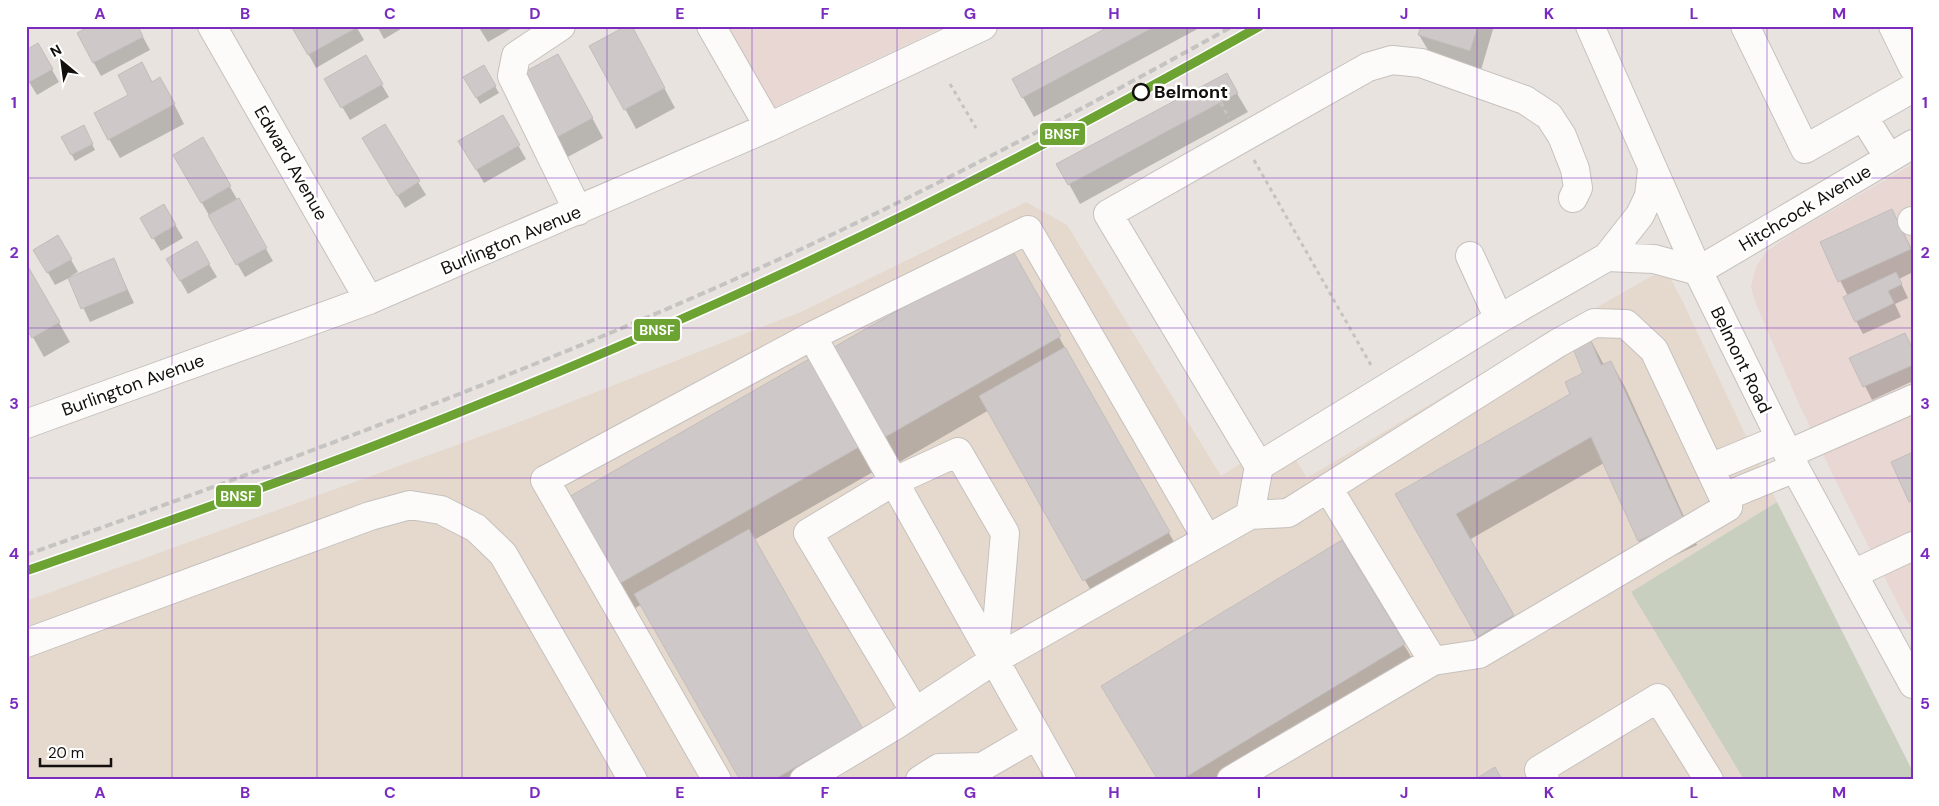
<svg xmlns="http://www.w3.org/2000/svg" width="1939" height="806" font-family="'DM Sans',sans-serif">
<rect width="100%" height="100%" fill="#e8e3de"/>
<path fill="#e8d7d3" d="M 722,26 L 946,26 L 771,109 Z
M 1913,164 L 1913,633 L 1846,502 L 1799,404 L 1756,304 L 1751,287 L 1756,267 L 1766,252 L 1793,233 Z"/>
<path fill="#e5d9ce" d="M 1026,202 L 1067,225 L 1221,476 L 1241,463 L 1296,460 L 1307,478 L 1509,357 L 1652,276 L 1661,274 L 1670,278 L 1683,302 L 1777,502 L 1631,592 L 1744,780 L 26,780 L 26,601 L 512,425 L 803,311 Z"/>
<path fill="#c8cfbf" d="M 1777,502 L 1913,772 L 1913,780 L 1744,780 L 1631,592 Z"/>
<path fill="#0003" d="M 137,26 L 150,50 L 101,76 L 78,34 Z
M 293,26 L 356,26 L 364,40 L 316,68 Z
M 377,26 L 406,26 L 384,39 Z
M 478,26 L 511,26 L 512,28 L 488,42 Z
M 1113,26 L 1203,26 L 1034,117 L 1013,80 Z
M 1422,26 L 1494,26 L 1481,70 L 1431,55 L 1419,35 Z
M 38,45 L 59,82 L 37,95 L 26,77 Z
M 641,45 L 675,108 L 636,129 L 591,46 Z
M 365,57 L 389,97 L 350,120 L 326,80 Z
M 483,66 L 499,93 L 480,104 L 465,77 Z
M 569,75 L 603,138 L 564,159 L 553,140 Z
M 1226,75 L 1248,112 L 1080,204 L 1058,164 Z
M 152,83 L 171,98 L 184,124 L 120,158 L 109,139 Z
M 502,117 L 526,159 L 484,183 L 460,141 Z
M 384,126 L 426,195 L 405,208 L 371,152 Z
M 83,127 L 95,150 L 75,161 L 63,138 Z
M 202,139 L 273,261 L 245,277 L 174,155 Z
M 164,206 L 183,238 L 161,251 L 142,219 Z
M 1892,210 L 1913,251 L 1913,272 L 1899,279 L 1908,298 L 1895,304 L 1901,317 L 1863,334 L 1856,321 L 1848,296 L 1821,243 Z
M 58,237 L 78,272 L 71,276 L 72,278 L 114,260 L 134,303 L 90,322 L 69,278 L 55,285 L 35,250 Z
M 196,243 L 217,277 L 188,294 L 168,259 Z
M 1009,248 L 1183,558 L 1099,605 L 989,410 L 896,464 L 830,350 Z
M 26,265 L 70,342 L 44,357 L 26,325 Z
M 1587,333 L 1604,365 L 1611,362 L 1625,387 L 1697,545 L 1653,566 L 1639,541 L 1604,463 L 1469,540 L 1527,641 L 1493,662 L 1397,495 L 1571,394 L 1585,374 Z
M 1913,350 L 1913,381 L 1872,400 L 1851,358 Z
M 809,361 L 873,472 L 754,540 L 876,754 L 831,780 L 741,780 L 642,604 L 632,610 L 569,499 Z
M 1342,542 L 1419,670 L 1237,780 L 1159,780 Z"/>
<path fill="#cec9c8" stroke="#c2bdbc" d="M 90,26 L 138,26 L 143,37 L 93,63 L 77,33 Z
M 291,26 L 358,26 L 358,27 L 308,55 Z
M 626,26 L 632,26 L 665,88 L 624,110 L 589,46 Z
M 1110,26 L 1156,26 L 1022,98 L 1012,79 Z
M 1421,26 L 1478,26 L 1470,51 L 1418,35 Z
M 38,43 L 53,69 L 28,83 L 26,79 L 26,50 Z
M 558,54 L 593,118 L 552,140 L 517,76 Z
M 366,55 L 383,84 L 341,108 L 324,79 Z
M 142,62 L 152,82 L 160,77 L 175,104 L 108,140 L 94,113 L 128,95 L 118,75 Z
M 484,65 L 496,86 L 476,98 L 463,77 Z
M 1227,73 L 1238,93 L 1068,185 L 1056,164 Z
M 503,115 L 520,145 L 476,170 L 458,141 Z
M 385,124 L 420,181 L 397,196 L 362,138 Z
M 84,125 L 93,144 L 71,155 L 61,137 Z
M 203,137 L 231,186 L 201,203 L 173,155 Z
M 239,198 L 267,248 L 236,265 L 208,215 Z
M 164,204 L 176,225 L 152,239 L 140,218 Z
M 1892,209 L 1911,249 L 1838,282 L 1820,242 Z
M 58,235 L 72,259 L 47,273 L 33,250 Z
M 197,241 L 210,264 L 180,281 L 166,259 Z
M 1010,246 L 1061,336 L 880,440 L 829,350 Z
M 114,258 L 127,290 L 81,309 L 68,278 Z
M 26,263 L 60,322 L 32,338 L 26,328 Z
M 1896,272 L 1902,284 L 1888,291 L 1894,303 L 1855,322 L 1843,297 Z
M 1587,332 L 1601,365 L 1611,361 L 1684,520 L 1638,541 L 1591,437 L 1456,514 L 1514,615 L 1477,637 L 1395,494 L 1570,394 L 1565,382 L 1583,373 L 1569,339 Z
M 1905,333 L 1913,350 L 1913,365 L 1863,387 L 1849,358 Z
M 1065,347 L 1170,532 L 1083,581 L 979,396 Z
M 809,359 L 859,447 L 617,585 L 567,498 Z
M 1913,452 L 1913,500 L 1909,502 L 1891,462 Z
M 749,529 L 863,729 L 773,780 L 740,780 L 634,594 Z
M 1342,540 L 1405,644 L 1181,780 L 1158,780 L 1101,686 Z
M 1495,767 L 1502,780 L 1474,780 Z"/>
<g fill="none" stroke-linecap="round" stroke-linejoin="round">
<g stroke="#c5c1bd" stroke-width="30">
<path id="minor" d="M 212,26 L 369,300
M 561,26 L 516,56 L 512,76 L 578,211
M 711,26 L 769,127
M 1745,26 L 1805,149 L 1913,88
M 1893,26 L 1913,67
M 1863,116 L 1889,158
M 1912,221 L 1913,221
M 1470,256 L 1499,319
M 1607,257 L 1654,259 L 1698,271 L 1913,144
M 812,336 L 1062,780
M 26,424 L 369,300 L 769,127 L 983,26
M 1788,454 L 1913,399
M 1259,466 L 1499,319 L 1607,257 L 1640,215 L 1649,196 L 1652,169
M 1710,468 L 1780,439
M 1328,488 L 1433,661
M 1724,497 L 1795,468
M 1853,574 L 1913,546
M 26,643 L 370,516 L 410,505 L 441,510 L 476,528 L 503,554 L 633,780
M 915,712 L 808,533 L 893,482 L 958,452 L 1005,533 L 994,660
M 717,780 L 545,480 L 812,336 L 1028,230 L 1207,539
M 804,780 L 894,726 L 994,660 L 1250,515 L 1259,466 L 1108,214 L 1368,67 L 1392,60 L 1421,63 L 1525,100 L 1549,116 L 1562,136 L 1575,169 L 1578,188 L 1573,198
M 920,780 L 939,768 L 982,767 L 1037,735
M 1231,780 L 1433,661 L 1479,654 L 1728,507 L 1654,350 L 1626,324 L 1594,323 L 1558,343 L 1288,513 L 1250,515
M 1545,780 L 1539,770 L 1658,698 L 1709,780"/>
</g>
<g stroke="#c5c1bd" stroke-width="30">
<path id="major" d="M 1590,26 L 1698,271 L 1795,468 L 1913,684"/>
</g>
<path stroke="#c5c3c1" stroke-width="3" stroke-dasharray="4 4" stroke-linecap="butt" d="M 950,84 L 976,128
M 1221,103 L 1229,118
M 1254,160 L 1372,367"/>
<use href="#minor" stroke="#fcfbfa" stroke-width="28"/>
<use href="#major" stroke="#fcfbfa" stroke-width="28"/>
<path stroke="#c5c4c2" stroke-width="4" stroke-dasharray="8 4" stroke-linecap="butt" d="M 26,555 C 286,461 546,367 797,251 C 945,182 1091,105 1233,26"/>
<g stroke="#fff" stroke-width="12">
<path id="rail-1" d="M 26,571 C 146,529 266,488 384,442 C 498,398 611,351 722,301 C 906,219 1084,125 1260,26"/>
</g>
<use href="#rail-1" stroke="#6da333" stroke-width="9"/>
</g>
<path fill="none" stroke="#7b2cbf" stroke-width="1" stroke-opacity="0.55" d="M 172,26 L 172,780M 317,26 L 317,780M 462,26 L 462,780M 607,26 L 607,780M 752,26 L 752,780M 897,26 L 897,780M 1042,26 L 1042,780M 1187,26 L 1187,780M 1332,26 L 1332,780M 1477,26 L 1477,780M 1622,26 L 1622,780M 1767,26 L 1767,780M 26,178 L 1913,178M 26,328 L 1913,328M 26,478 L 1913,478M 26,628 L 1913,628"/>
<circle fill="#fff" stroke="#120f0c" stroke-width="2.5" cx="1141" cy="92" r="8"/>
<g text-anchor="middle" stroke-width="5" stroke-linejoin="round" paint-order="stroke">
<g font-size="18" font-weight="bold" fill="#120f0c" stroke="#fff" text-anchor="start">
<text x="1154" y="98">Belmont</text>
</g>
<g font-size="18" fill="#120f0c" stroke="#fff">
<text transform="translate(291 163) rotate(60)" y="6">Edward Avenue</text>
<text transform="translate(1805 208) rotate(-31)" y="6">Hitchcock Avenue</text>
<text transform="translate(511 240) rotate(-23)" y="6">Burlington Avenue</text>
<text transform="translate(1741 360) rotate(64)" y="6">Belmont Road</text>
<text transform="translate(133 385) rotate(-20)" y="6">Burlington Avenue</text>
</g>
</g>
<g stroke="#fff" stroke-width="2">
<rect x="1039" y="122" width="47" height="24" rx="5" fill="#6da333"/>
<rect x="633" y="318" width="48" height="24" rx="5" fill="#6da333"/>
<rect x="215" y="484" width="47" height="24" rx="5" fill="#6da333"/>
</g>
<g font-size="14" text-anchor="middle" font-weight="bold" fill="#fff">
<text x="1062" y="139">BNSF</text>
<text x="657" y="335">BNSF</text>
<text x="238" y="501">BNSF</text>
</g>
<rect width="1939" height="806" fill="none" stroke="#ffffff" stroke-width="55"/>
<g transform="translate(62 62) rotate(331)" stroke="#ffffff" stroke-width="4" paint-order="stroke">
<path d="M0-4L9 19L0 12L-9 19Z" fill="#120f0c"/>
<text y="-8" font-size="14" font-weight="bold" text-anchor="middle" fill="#120f0c">N</text>
</g>
<path d="M40 758v8h71v-8" fill="none" stroke="#120f0c" stroke-width="2.5"/>
<text x="48" y="758" font-size="15" fill="#120f0c" stroke="#ffffff" stroke-width="4" paint-order="stroke">20 m</text>
<rect x="28" y="28" width="1884" height="750" fill="none" stroke="#7b2cbf" stroke-width="2"/>
<g font-size="16" text-anchor="middle" font-weight="bold" fill="#7b2cbf">
<text x="100" y="19">A</text>
<text x="245" y="19">B</text>
<text x="390" y="19">C</text>
<text x="535" y="19">D</text>
<text x="680" y="19">E</text>
<text x="825" y="19">F</text>
<text x="970" y="19">G</text>
<text x="1114" y="19">H</text>
<text x="1259" y="19">I</text>
<text x="1404" y="19">J</text>
<text x="1549" y="19">K</text>
<text x="1694" y="19">L</text>
<text x="1839" y="19">M</text>
<text x="14" y="108">1</text>
<text x="1925" y="108">1</text>
<text x="14" y="258">2</text>
<text x="1925" y="258">2</text>
<text x="14" y="409">3</text>
<text x="1925" y="409">3</text>
<text x="14" y="559">4</text>
<text x="1925" y="559">4</text>
<text x="14" y="709">5</text>
<text x="1925" y="709">5</text>
<text x="100" y="798">A</text>
<text x="245" y="798">B</text>
<text x="390" y="798">C</text>
<text x="535" y="798">D</text>
<text x="680" y="798">E</text>
<text x="825" y="798">F</text>
<text x="970" y="798">G</text>
<text x="1114" y="798">H</text>
<text x="1259" y="798">I</text>
<text x="1404" y="798">J</text>
<text x="1549" y="798">K</text>
<text x="1694" y="798">L</text>
<text x="1839" y="798">M</text>
</g>
</svg>
